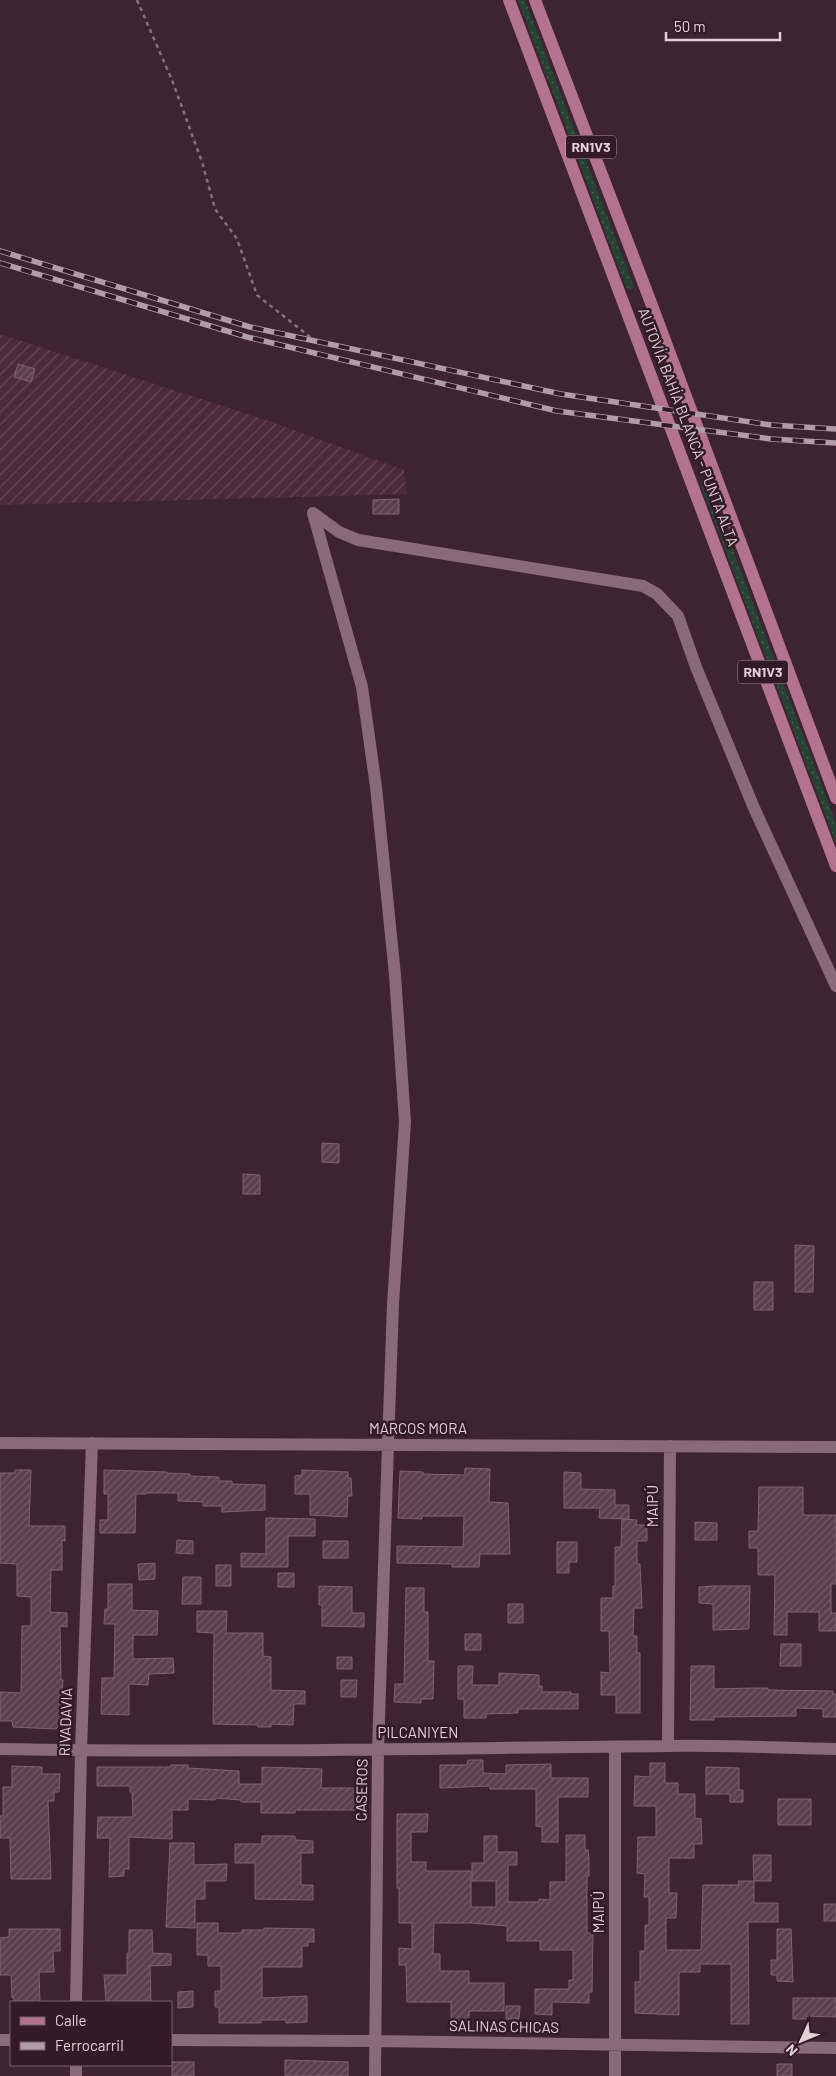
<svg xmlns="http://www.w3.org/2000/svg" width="836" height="2076" font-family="Barlow,sans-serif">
<defs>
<pattern id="industrial-furrows" width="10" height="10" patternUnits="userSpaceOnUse" patternTransform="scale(1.25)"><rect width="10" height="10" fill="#4b2a39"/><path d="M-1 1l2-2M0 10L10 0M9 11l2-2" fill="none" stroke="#654855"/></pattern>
<pattern id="grass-dots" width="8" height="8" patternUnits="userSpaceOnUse" patternTransform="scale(1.25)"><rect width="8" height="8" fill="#264234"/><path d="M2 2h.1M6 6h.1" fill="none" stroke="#455c51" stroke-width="1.8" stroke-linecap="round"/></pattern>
<pattern id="building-hatch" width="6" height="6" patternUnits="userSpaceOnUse" patternTransform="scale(1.25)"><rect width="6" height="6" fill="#5c3f4c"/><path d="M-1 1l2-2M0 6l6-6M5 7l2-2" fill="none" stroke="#735a65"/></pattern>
</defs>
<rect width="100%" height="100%" fill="#3e2430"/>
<path fill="url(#industrial-furrows)" d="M 0,334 L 269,421 L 404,470 L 407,494 L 0,505 Z"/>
<path fill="url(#grass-dots)" d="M 518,0 L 525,0 L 634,287 L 631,291 L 626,287 Z
M 701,480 L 704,480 L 708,484 L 836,823 L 836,843 L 701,486 Z"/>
<path fill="url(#building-hatch)" stroke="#80626f" d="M 18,364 L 35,369 L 31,382 L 14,377 Z
M 399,499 L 399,514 L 373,514 L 373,500 Z
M 322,1143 L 339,1144 L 339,1163 L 322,1162 Z
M 243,1174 L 260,1175 L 260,1194 L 243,1194 Z
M 795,1245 L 814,1246 L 813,1292 L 795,1292 Z
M 754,1282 L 773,1282 L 773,1310 L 754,1310 Z
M 465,1468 L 490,1469 L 489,1502 L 508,1503 L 510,1554 L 480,1554 L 479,1567 L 452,1567 L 452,1564 L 397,1563 L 397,1546 L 463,1547 L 464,1516 L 422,1516 L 422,1519 L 398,1518 L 400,1471 L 423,1472 L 423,1474 L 465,1475 Z
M 15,1470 L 31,1470 L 29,1526 L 65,1526 L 65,1541 L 62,1540 L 62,1570 L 51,1570 L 50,1612 L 67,1613 L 67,1627 L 60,1626 L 61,1680 L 63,1680 L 60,1720 L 63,1722 L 56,1729 L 13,1727 L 12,1721 L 0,1721 L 0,1692 L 21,1693 L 22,1626 L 31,1626 L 31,1597 L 17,1596 L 17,1564 L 0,1563 L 0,1473 L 15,1473 Z
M 104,1470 L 167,1472 L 167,1473 L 190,1474 L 190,1476 L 219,1477 L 219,1481 L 232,1481 L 232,1484 L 265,1485 L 265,1510 L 222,1512 L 222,1506 L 203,1506 L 203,1502 L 178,1501 L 178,1493 L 146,1493 L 146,1494 L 136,1494 L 135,1533 L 100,1533 L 100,1520 L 108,1520 L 108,1494 L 104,1494 Z
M 302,1470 L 348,1472 L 348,1478 L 351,1478 L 352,1496 L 348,1496 L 347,1517 L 310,1515 L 310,1494 L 295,1494 L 295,1476 L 302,1475 Z
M 564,1472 L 581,1473 L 581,1489 L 615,1490 L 615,1505 L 629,1505 L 629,1519 L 599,1518 L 600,1508 L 564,1508 Z
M 759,1487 L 803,1487 L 803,1515 L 836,1515 L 836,1584 L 831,1584 L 831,1613 L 836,1613 L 836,1631 L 819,1631 L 819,1612 L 787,1612 L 787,1635 L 774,1635 L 775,1575 L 758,1575 L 758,1548 L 749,1548 L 749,1531 L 758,1531 Z
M 266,1518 L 315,1519 L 315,1536 L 288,1536 L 288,1567 L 241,1567 L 241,1553 L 266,1554 Z
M 622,1519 L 637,1520 L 636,1525 L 647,1525 L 647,1541 L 637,1541 L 637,1564 L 640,1564 L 642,1608 L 634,1608 L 633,1636 L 637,1636 L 637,1653 L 640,1653 L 640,1713 L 616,1713 L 616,1695 L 601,1695 L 601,1672 L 610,1673 L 609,1631 L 601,1631 L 601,1598 L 613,1598 L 613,1586 L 615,1587 L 615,1547 L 621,1547 Z
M 695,1522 L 717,1523 L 717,1540 L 695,1540 Z
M 177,1540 L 193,1541 L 193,1554 L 176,1553 Z
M 323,1541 L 348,1541 L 348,1558 L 323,1558 Z
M 557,1542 L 577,1542 L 577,1562 L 569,1562 L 569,1573 L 557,1573 Z
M 155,1563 L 155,1579 L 139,1580 L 138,1564 Z
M 216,1565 L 231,1565 L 231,1586 L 216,1586 Z
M 278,1573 L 294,1573 L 294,1587 L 278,1587 Z
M 183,1577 L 201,1577 L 201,1604 L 182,1604 Z
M 108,1584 L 132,1584 L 132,1610 L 158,1611 L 157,1635 L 133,1635 L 133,1659 L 173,1658 L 174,1673 L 149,1674 L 148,1685 L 129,1684 L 129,1715 L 101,1714 L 102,1678 L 114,1678 L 115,1624 L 104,1624 L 105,1609 L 108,1609 Z
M 319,1586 L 352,1587 L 352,1613 L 364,1613 L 364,1627 L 322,1626 L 322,1605 L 319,1605 Z
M 712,1586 L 750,1586 L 749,1629 L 713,1630 L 713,1604 L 699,1603 L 699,1587 Z
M 406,1588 L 424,1588 L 424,1612 L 428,1612 L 428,1661 L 434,1661 L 433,1699 L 421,1699 L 421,1703 L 394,1702 L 395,1684 L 404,1684 Z
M 508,1604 L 523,1604 L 523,1623 L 508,1623 Z
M 197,1611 L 227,1611 L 226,1633 L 263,1633 L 263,1656 L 271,1657 L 271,1690 L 305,1691 L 305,1704 L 294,1704 L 293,1725 L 271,1724 L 271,1727 L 258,1727 L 258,1725 L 213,1724 L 214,1633 L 197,1632 Z
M 465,1634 L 481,1634 L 481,1650 L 465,1650 Z
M 781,1644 L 801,1644 L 801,1666 L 780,1666 Z
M 337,1657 L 352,1657 L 352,1669 L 337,1669 Z
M 458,1666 L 473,1666 L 472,1685 L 499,1685 L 499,1673 L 539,1675 L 539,1686 L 542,1686 L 542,1692 L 571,1692 L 571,1694 L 578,1694 L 578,1709 L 518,1709 L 518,1713 L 486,1714 L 486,1718 L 464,1718 L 464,1699 L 458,1699 Z
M 691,1666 L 714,1666 L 714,1689 L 754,1688 L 768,1688 L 768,1690 L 833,1691 L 833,1694 L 836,1694 L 836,1717 L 823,1717 L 823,1709 L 796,1708 L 796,1716 L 714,1717 L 714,1720 L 690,1720 Z
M 341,1680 L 357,1680 L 356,1697 L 341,1697 Z
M 468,1760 L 483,1760 L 483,1773 L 506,1774 L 506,1765 L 551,1764 L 551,1778 L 588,1778 L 588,1797 L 558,1797 L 558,1842 L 542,1842 L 542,1827 L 536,1826 L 536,1789 L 490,1789 L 490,1786 L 440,1788 L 440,1765 L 467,1765 Z
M 650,1763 L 665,1763 L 665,1783 L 678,1783 L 678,1794 L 695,1794 L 695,1818 L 701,1819 L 702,1844 L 694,1844 L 694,1858 L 669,1858 L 669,1893 L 677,1893 L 676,1918 L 666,1918 L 666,1950 L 701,1950 L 703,1885 L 739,1885 L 738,1881 L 754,1881 L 754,1903 L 778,1903 L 778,1922 L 748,1922 L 749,2024 L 731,2024 L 731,1964 L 700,1964 L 700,1972 L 679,1972 L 679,2015 L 635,2013 L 635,1982 L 640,1982 L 640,1951 L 645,1951 L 645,1925 L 649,1925 L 649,1897 L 644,1897 L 645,1874 L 637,1873 L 638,1837 L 656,1837 L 656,1806 L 634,1806 L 635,1776 L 650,1777 Z
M 171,1765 L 188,1765 L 188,1768 L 239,1771 L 239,1784 L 262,1784 L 262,1767 L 322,1769 L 321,1788 L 355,1788 L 356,1810 L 295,1810 L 295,1813 L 261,1813 L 261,1802 L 241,1802 L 241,1800 L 215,1798 L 215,1800 L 188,1799 L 188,1810 L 172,1810 L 172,1839 L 129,1837 L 129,1869 L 124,1869 L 124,1876 L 109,1877 L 110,1838 L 97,1838 L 98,1817 L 133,1817 L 132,1792 L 130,1792 L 130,1786 L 97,1786 L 97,1767 L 171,1767 Z
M 12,1766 L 42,1767 L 42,1774 L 60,1774 L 59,1792 L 54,1792 L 54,1801 L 48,1801 L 51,1879 L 11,1879 L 10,1838 L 0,1838 L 0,1816 L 3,1816 L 3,1787 L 12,1787 Z
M 706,1767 L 739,1768 L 739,1790 L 743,1790 L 743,1802 L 730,1802 L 730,1794 L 706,1794 Z
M 778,1799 L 811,1799 L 811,1825 L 778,1825 Z
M 397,1814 L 428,1814 L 427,1832 L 411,1832 L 411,1862 L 426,1862 L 426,1871 L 471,1871 L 471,1907 L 496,1907 L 496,1881 L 472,1881 L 472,1863 L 484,1863 L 484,1836 L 497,1836 L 497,1852 L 517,1852 L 517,1865 L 508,1865 L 508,1902 L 539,1902 L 539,1899 L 550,1900 L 550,1882 L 566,1882 L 566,1835 L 585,1835 L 585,1850 L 588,1850 L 589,1858 L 589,1876 L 587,1876 L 587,1933 L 593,1933 L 592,1992 L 589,1992 L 589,2003 L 552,2002 L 552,2015 L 535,2014 L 535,1989 L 569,1989 L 569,1980 L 573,1980 L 573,1950 L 540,1950 L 540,1941 L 507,1941 L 507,1926 L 471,1923 L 434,1923 L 433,1954 L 440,1954 L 440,1971 L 469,1971 L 469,1983 L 504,1983 L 504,2011 L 469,2011 L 469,2021 L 451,2021 L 451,2002 L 407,2002 L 406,1965 L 399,1965 L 399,1948 L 412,1949 L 412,1923 L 399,1923 L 399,1888 L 397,1888 Z
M 262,1836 L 295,1836 L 295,1840 L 313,1841 L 313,1853 L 301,1853 L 301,1885 L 313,1885 L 313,1900 L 255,1899 L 255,1863 L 235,1863 L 235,1844 L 262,1844 Z
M 170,1843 L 194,1843 L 194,1865 L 227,1864 L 226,1881 L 205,1881 L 205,1899 L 195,1899 L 195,1928 L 166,1927 Z
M 753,1855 L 771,1855 L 771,1881 L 754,1881 Z
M 824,1904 L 836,1904 L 836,1921 L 824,1921 Z
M 197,1923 L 218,1923 L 218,1933 L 242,1933 L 242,1930 L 264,1930 L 264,1928 L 314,1929 L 314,1942 L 308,1942 L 308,1946 L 302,1946 L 302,1967 L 262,1967 L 262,1998 L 307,1996 L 307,2022 L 286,2023 L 286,2020 L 262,2020 L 261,2023 L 219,2023 L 219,2007 L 215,2007 L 215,1991 L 221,1991 L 221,1966 L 208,1966 L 208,1955 L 197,1955 Z
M 9,1929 L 60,1929 L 60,1951 L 53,1951 L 54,1972 L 39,1972 L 40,2002 L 14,2002 L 14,1998 L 12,1998 L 11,1975 L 0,1975 L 0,1938 L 9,1937 Z
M 777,1929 L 791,1929 L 793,1982 L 777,1981 L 777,1975 L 771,1975 L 771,1960 L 777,1960 Z
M 129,1930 L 152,1930 L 153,1953 L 171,1954 L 171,1965 L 150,1966 L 151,2002 L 106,2002 L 104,1975 L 127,1975 L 127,1953 L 129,1953 Z
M 193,1991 L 193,2007 L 178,2008 L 178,1992 Z
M 793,1998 L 836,1998 L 836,2017 L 806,2016 L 806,2019 L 793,2019 Z
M 506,2006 L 520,2006 L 519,2019 L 506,2019 Z
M 285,2060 L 348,2062 L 348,2076 L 285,2076 Z
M 172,2062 L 194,2062 L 194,2076 L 172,2076 Z
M 777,2064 L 792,2064 L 792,2076 L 777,2076 Z"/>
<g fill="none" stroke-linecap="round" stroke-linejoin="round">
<path stroke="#87707a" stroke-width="2.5" stroke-dasharray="4 4" stroke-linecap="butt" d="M 137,0 L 172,80 L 202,162 L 215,209 L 237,239 L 257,295 L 315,341"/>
<path stroke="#896a77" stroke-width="12" d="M 313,513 L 362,687 L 376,787 L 395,975 L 405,1122 L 393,1304 L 388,1445 L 378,1750 L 375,2076
M 313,513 L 339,532 L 358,540 L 643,586 L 657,594 L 678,616 L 696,667 L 754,808 L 836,986
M 0,1443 L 836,1447
M 668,1746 L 670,1446
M 615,1748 L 615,2076
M 0,1749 C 223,1753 445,1748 668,1746 C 724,1745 780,1748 836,1749
M 76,2002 L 81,1750 L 92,1443
M 0,2040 L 11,2040
M 171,2040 L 375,2041 L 836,2048
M 76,2065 L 76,2076"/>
<path stroke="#b27290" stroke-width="12" d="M 509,0 L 836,866
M 535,0 L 648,295 L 836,798"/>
<g stroke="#b19da5" stroke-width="5.5">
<path id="rail" d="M 0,251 L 250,327 L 561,394 L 771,425 L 836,429
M 0,263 L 247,337 L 557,411 L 771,439 L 836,443"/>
</g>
<use href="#rail" stroke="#331a26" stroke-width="4" stroke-dasharray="11" stroke-linecap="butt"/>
</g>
<g text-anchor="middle" stroke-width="5" stroke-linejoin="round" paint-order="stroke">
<g fill="#331a26" stroke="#ae99a2" stroke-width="1">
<rect x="566" y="135.5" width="50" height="23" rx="4"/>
<rect x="738" y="660.5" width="50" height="23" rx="4"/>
</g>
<g font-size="14" font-weight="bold" fill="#e2d0d7">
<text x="591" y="152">RN1V3</text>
<text x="763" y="677">RN1V3</text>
</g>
<g font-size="15" fill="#e2d0d7" stroke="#331a26">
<text transform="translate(688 427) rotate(69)" y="5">AUTOVÍA BAHÍA BLANCA - PUNTA ALTA</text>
<text x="418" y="1434">MARCOS MORA</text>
<text transform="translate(653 1506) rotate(-90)" y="5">MAIPÚ</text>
<text transform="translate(66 1722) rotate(-88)" y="5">RIVADAVIA</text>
<text x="418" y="1738">PILCANIYEN</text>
<text transform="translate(362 1790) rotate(-89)" y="5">CASEROS</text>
<text transform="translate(599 1912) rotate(-90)" y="5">MAIPÚ</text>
<text transform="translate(504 2027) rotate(1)" y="5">SALINAS CHICAS</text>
</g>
</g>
<rect x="10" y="2001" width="162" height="65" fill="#331a26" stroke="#79636d"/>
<rect x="20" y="2017" width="25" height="8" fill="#b27290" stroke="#79636d"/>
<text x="55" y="2026" font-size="15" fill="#e2d0d7">Calle</text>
<rect x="20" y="2042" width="25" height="8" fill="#b19da5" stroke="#79636d"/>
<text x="55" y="2051" font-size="15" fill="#e2d0d7">Ferrocarril</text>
<g transform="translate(801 2041) rotate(226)" stroke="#331a26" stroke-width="4" paint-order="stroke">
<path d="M0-4L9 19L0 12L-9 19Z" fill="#e2d0d7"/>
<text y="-8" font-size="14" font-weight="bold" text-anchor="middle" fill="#e2d0d7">N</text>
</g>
<path d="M666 32v8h114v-8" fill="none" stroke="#e2d0d7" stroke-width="2.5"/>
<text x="674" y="32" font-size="15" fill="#e2d0d7" stroke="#331a26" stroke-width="4" paint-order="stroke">50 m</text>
</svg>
